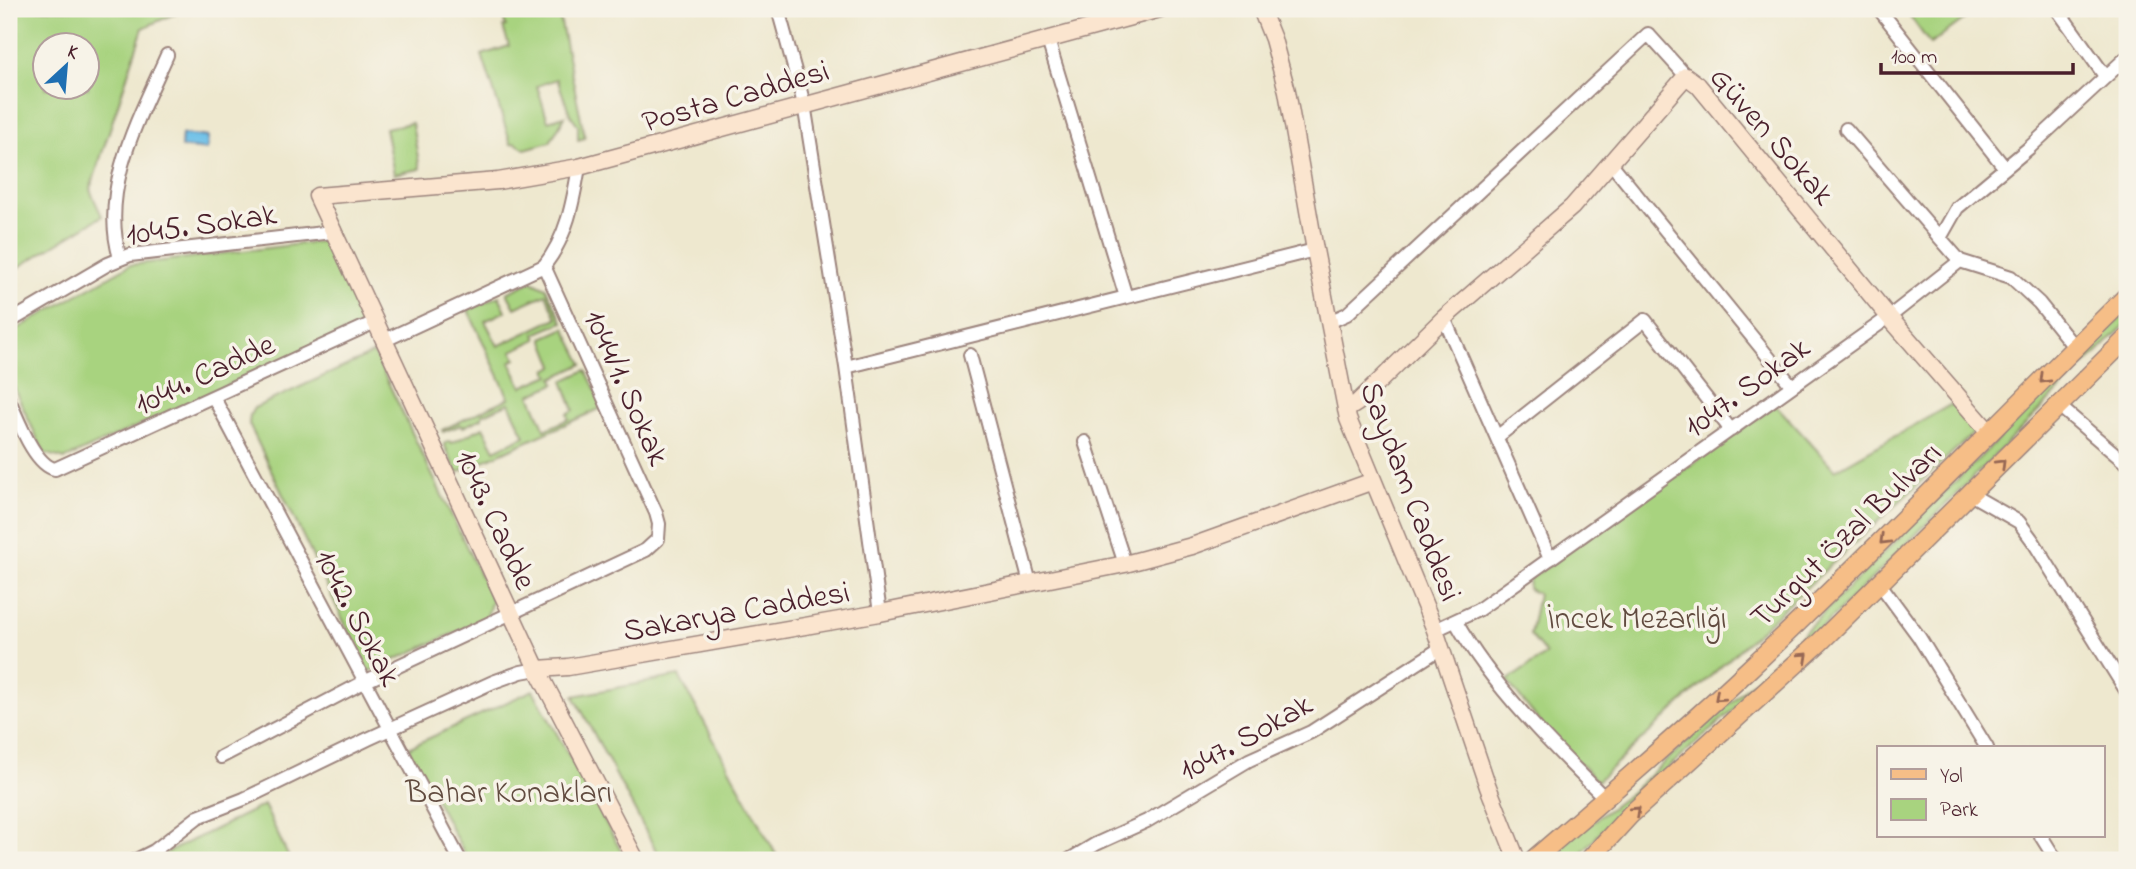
<svg xmlns="http://www.w3.org/2000/svg" width="2136" height="869" font-family="'Indie Flower',sans-serif">
<rect width="100%" height="100%" fill="#f7f3e8"/>
<filter id="ink" filterUnits="userSpaceOnUse"><feTurbulence type="fractalNoise" baseFrequency=".0143" numOctaves="2"/><feDisplacementMap in="SourceGraphic" scale="14" xChannelSelector="R" yChannelSelector="G"/><feConvolveMatrix kernelMatrix="1 2 1 2 8 2 1 2 1" color-interpolation-filters="sRGB"/></filter>
<filter id="wash" filterUnits="userSpaceOnUse"><feTurbulence type="fractalNoise" baseFrequency=".00686" numOctaves="4" result="noise"/><feDisplacementMap in="SourceGraphic" scale="28" xChannelSelector="R" yChannelSelector="G"/><feGaussianBlur stdDeviation="1.57" result="paint"/><feColorMatrix in="noise" values="0 0 0 0 0 0 0 0 0 0 0 0 0 0 0 0 0 1.4 0 .05"/><feComposite in="paint" operator="in"/></filter>
<g filter="url(#wash)">
<rect width="100%" height="100%" fill="#eee8cf"/>
<path fill="#a8d37f" stroke="#797955" stroke-width="2" fill-rule="evenodd" d="M 9,9 L 185,9 L 143,28 L 90,190 L 102,216 L 9,273 ZM 46,46 L 88,46 L 88,88 L 46,88 Z
M 503,9 L 558,9 L 585,138 L 578,140 L 578,125 L 570,114 L 557,79 L 537,86 L 548,121 L 565,116 L 550,142 L 525,149 L 515,143 L 511,144 L 482,55 L 509,46 L 503,27 L 506,26 L 503,18 L 506,17 Z
M 1905,9 L 1978,9 L 1930,44 Z
M 412,123 L 420,169 L 394,174 L 385,128 Z
M 324,241 L 365,323 L 65,459 L 44,453 L 9,377 L 10,333 L 130,265 Z
M 532,281 L 546,288 L 563,322 L 535,334 L 537,339 L 512,351 L 516,359 L 510,362 L 522,387 L 550,375 L 547,370 L 554,366 L 543,338 L 565,328 L 583,364 L 553,378 L 555,384 L 530,395 L 545,430 L 569,419 L 567,414 L 574,410 L 563,381 L 586,370 L 604,407 L 457,473 L 444,444 L 450,441 L 452,443 L 483,427 L 495,450 L 525,436 L 509,403 L 482,415 L 482,418 L 463,427 L 461,425 L 443,432 L 442,430 L 509,398 L 468,310 L 499,296 L 506,311 L 485,321 L 498,346 L 557,318 L 546,294 L 515,308 L 507,293 Z
M 2127,311 L 2127,323 C 2017,431 1911,542 1800,649 C 1726,720 1643,783 1575,860 L 1571,860 L 1559,847 L 1628,795 L 1764,672 Z
M 374,353 L 492,600 L 486,619 L 368,672 L 249,424 L 250,415 L 254,408 Z
M 1952,404 L 1979,428 L 1597,781 L 1543,726 L 1507,681 L 1546,654 L 1530,635 L 1538,594 L 1528,589 L 1529,579 L 1776,405 L 1835,470 Z
M 679,676 L 779,860 L 661,860 L 574,696 Z
M 533,690 L 620,849 L 626,860 L 468,860 L 408,748 Z
M 264,805 L 290,860 L 152,860 Z"/>
<path fill="#6cc0e8" stroke="#5b708a" stroke-width="2" d="M 182,134 L 208,137 L 207,150 L 181,147 Z"/>
</g>
<g filter="url(#ink)">
<g fill="none" stroke-linecap="round" stroke-linejoin="round">
<g stroke="#9c847d" stroke-width="16">
<path id="street" d="M 778,9 L 804,104 L 846,367 L 880,613
M 1879,9 L 2005,168
M 2057,9 L 2105,76
M 1048,40 L 1126,297
M 1846,129 L 1940,238
M 1610,162 L 1792,386
M 120,258 C 99,189 139,118 167,55
M 1960,261 L 1940,238 L 1957,208 L 2029,148 L 2127,57
M 1444,318 L 1550,559
M 9,322 L 108,264 L 130,255 L 332,232
M 1329,322 L 1347,314 L 1648,34 L 1686,76
M 383,341 L 544,266 C 567,237 573,202 579,167
M 970,355 L 1030,583
M 846,367 L 1315,250
M 214,398 L 460,860
M 9,400 C 18,419 34,465 55,469 L 375,322
M 2059,406 L 2127,464
M 1497,437 L 1645,320 L 1731,430
M 1085,442 L 1125,564
M 1970,494 L 2019,522 L 2033,541 L 2127,692
M 1880,584 L 1919,637 L 1987,748
M 1456,622 C 1491,685 1554,748 1606,799
M 1435,630 L 1478,610 L 1889,317 L 1960,261 L 2011,277 L 2039,303 L 2075,348
M 221,757 L 364,682 L 646,550 L 658,539 L 659,524 L 656,513 L 544,266
M 2041,836 L 2056,860
M 136,860 L 154,851 L 198,817 L 244,799 L 368,739 L 493,682 L 521,672 L 537,669
M 1069,860 L 1096,844 L 1147,821 L 1249,760 L 1311,732 L 1441,648"/>
</g>
<g stroke="#9c847d" stroke-width="19">
<path id="secondary" d="M 1261,9 L 1273,39 L 1287,91 L 1315,250 L 1348,419 L 1435,630 L 1488,787 L 1517,860
M 1346,410 L 1357,403 L 1444,318 L 1572,207 L 1686,76 L 1698,85 L 1889,317 L 1990,433
M 537,669 L 568,667 L 880,613 L 1125,564 L 1192,546 L 1373,481
M 636,860 L 537,669 L 317,196 L 498,181 L 579,167 L 1160,9"/>
</g>
<g stroke="#9c847d" stroke-width="21">
<path id="primary" d="M 1533,860 C 1605,798 1678,736 1747,671 C 1877,549 2000,421 2127,296
M 1589,860 L 1630,815 L 1820,642 L 2127,338"/>
</g>
<use href="#street" stroke="#fff" stroke-width="12"/>
<use href="#secondary" stroke="#fbe5cf" stroke-width="16"/>
<use href="#primary" stroke="#f6be87" stroke-width="18"/>
</g>
<defs><path id="oneway-chevron" d="M-2-3.5L2.5 0L-2 3.5" fill="none" stroke-width="1.6" stroke-linecap="round" stroke-linejoin="round" transform="scale(1.75)"/></defs>
<g stroke="#976754">
<use href="#oneway-chevron" transform="translate(2044 379) rotate(135)"/>
<use href="#oneway-chevron" transform="translate(2001 464) rotate(-45)"/>
<use href="#oneway-chevron" transform="translate(1884 540) rotate(136)"/>
<use href="#oneway-chevron" transform="translate(1804 657) rotate(-43)"/>
<use href="#oneway-chevron" transform="translate(1719 697) rotate(138)"/>
<use href="#oneway-chevron" transform="translate(1636 811) rotate(-43)"/>
</g>
</g>
<g text-anchor="middle" stroke-width="7" stroke-linejoin="round" paint-order="stroke">
<g font-size="32" fill="#4a1f2b" stroke="#f7f3e8">
<text transform="translate(735 95) rotate(-16)" y="11">Posta Caddesi</text>
<text transform="translate(1773 135) rotate(49)" y="11">Güven Sokak</text>
<text transform="translate(201 223) rotate(-8)" y="11">1045. Sokak</text>
<text transform="translate(204 373) rotate(-25)" y="11">1044. Cadde</text>
<text transform="translate(1746 386) rotate(-36)" y="11">1047. Sokak</text>
<text transform="translate(628 387) rotate(66)" y="11">1044/1. Sokak</text>
<text transform="translate(1412 491) rotate(69)" y="11">Saydam Caddesi</text>
<text transform="translate(497 519) rotate(65)" y="11">1043. Cadde</text>
<text transform="translate(1845 534) rotate(-44)" y="11">Turgut Özal Bulvarı</text>
<text transform="translate(736 610) rotate(-10)" y="11">Sakarya Caddesi</text>
<text transform="translate(359 617) rotate(62)" y="11">1042. Sokak</text>
<text transform="translate(1245 736) rotate(-29)" y="11">1047. Sokak</text>
</g>
<g font-size="32" fill="#624c40" stroke="#f7f3e8">
<text x="1637" y="628">İncek Mezarlığı</text>
<text x="509" y="802">Bahar Konakları</text>
</g>
</g>
<rect width="2136" height="869" fill="none" stroke="#f7f3e8" stroke-width="35"/>
<rect x="1877" y="746" width="228" height="91" fill="#f7f3e8" stroke="#b29e9c" stroke-width="2"/>
<rect x="1891" y="769" width="35" height="10" fill="#f6be87" stroke="#b29e9c" stroke-width="2"/>
<text x="1940" y="782" font-size="21" fill="#4a1f2b">Yol</text>
<rect x="1891" y="799" width="35" height="21" fill="#a8d37f" stroke="#b29e9c" stroke-width="2"/>
<text x="1940" y="816" font-size="21" fill="#4a1f2b">Park</text>
<g transform="translate(66 66) rotate(26)"><circle r="33" fill="#f7f3e8" stroke="#b29e9c" stroke-width="2"/>
<path d="M0-5L12 26L0 18L-12 26Z" fill="#1f6fb2"/>
<text y="-10" font-size="19" font-weight="bold" text-anchor="middle" fill="#4a1f2b">K</text>
</g>
<path d="M1881 63v10h192v-10" fill="none" stroke="#4a1f2b" stroke-width="3.5"/>
<text x="1891" y="63" font-size="21" fill="#4a1f2b" stroke="#f7f3e8" stroke-width="5" paint-order="stroke">100 m</text>
</svg>
